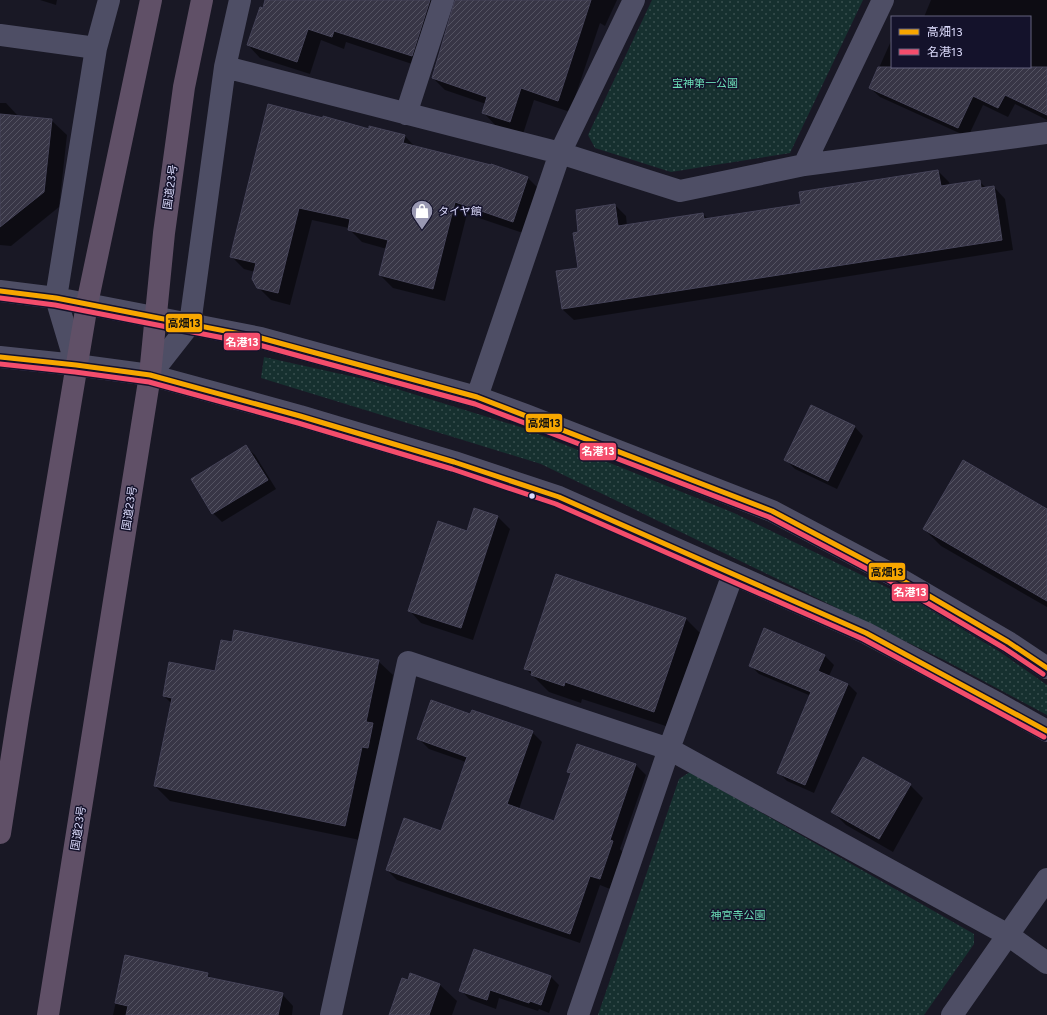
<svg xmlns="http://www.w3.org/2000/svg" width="1047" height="1015" font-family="Figtree,'Noto Sans JP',sans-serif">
<defs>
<pattern id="grass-dots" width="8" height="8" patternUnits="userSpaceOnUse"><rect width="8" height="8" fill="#16302f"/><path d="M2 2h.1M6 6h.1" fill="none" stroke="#374e4e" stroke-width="1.8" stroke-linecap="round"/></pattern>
<pattern id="building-hatch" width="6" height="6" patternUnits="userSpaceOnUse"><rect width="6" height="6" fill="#383646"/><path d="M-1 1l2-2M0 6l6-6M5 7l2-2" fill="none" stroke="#545362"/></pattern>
</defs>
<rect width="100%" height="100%" fill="#191825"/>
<path fill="url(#grass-dots)" d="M 652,0 L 863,0 L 790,153 L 671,172 L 595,148 L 588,135 Z
M 264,357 L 368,380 L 523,428 L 734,513 L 919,603 L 1000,652 L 1047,685 L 1047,715 L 946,661 L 541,464 L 261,378 Z
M 690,772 L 974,934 L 974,944 L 924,1015 L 598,1015 L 679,779 Z"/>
<path fill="#0007" d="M 40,0 L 57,0 L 56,5 Z
M 266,0 L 453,0 L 424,68 L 346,42 L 344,49 L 321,40 L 310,74 L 260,58 L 248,45 Z
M 454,0 L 617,0 L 605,26 L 600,23 L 570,112 L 534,100 L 523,134 L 495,125 L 483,112 L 486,104 L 445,90 L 433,78 L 456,0 Z
M 931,0 L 1047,0 L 1047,120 L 1015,104 L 1008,117 L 983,105 L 968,137 L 880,97 L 870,88 L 891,41 L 892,42 L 892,67 L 1030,67 L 1030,17 L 924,17 Z
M 0,103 L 6,103 L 19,117 L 51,120 L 67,135 L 59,207 L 11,246 L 0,245 Z
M 370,128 L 405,136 L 416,148 L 527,177 L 540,190 L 526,234 L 467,214 L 445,301 L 393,288 L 380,275 L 387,249 L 362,242 L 349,229 L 349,228 L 312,220 L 290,305 L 271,300 L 258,287 L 255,272 L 244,269 L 231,256 L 370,130 Z
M 938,171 L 949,182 L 950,186 L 979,181 L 987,189 L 994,187 L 1005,199 L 1013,250 L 574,320 L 562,309 L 579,268 L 580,233 L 615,205 L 626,216 L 627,226 L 703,214 L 708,219 L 802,204 Z
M 812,406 L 855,427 L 863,436 L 837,489 L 795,469 L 786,460 Z
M 246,447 L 255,455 L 276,489 L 222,522 L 213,513 Z
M 1047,510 L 1047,607 L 941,546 L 924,529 Z
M 498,517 L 510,529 L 473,640 L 421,623 L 409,610 L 467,532 Z
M 686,619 L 703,636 L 672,728 L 582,699 L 581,703 L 549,692 L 525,668 Z
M 825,656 L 834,665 L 829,676 L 848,684 L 857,693 L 814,793 L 787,781 L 778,772 L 811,696 L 759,674 L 750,665 Z
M 378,661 L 393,675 L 360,840 L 170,801 L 155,786 L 172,704 L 164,696 L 215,672 Z
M 471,716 L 532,732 L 542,742 L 519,809 L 555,822 L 571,775 L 568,771 L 636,765 L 646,775 L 620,849 L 623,852 L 610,889 L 600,885 L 580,943 L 397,880 L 387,870 L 441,832 L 466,762 L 429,749 L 418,738 Z
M 910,785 L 923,798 L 893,852 L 846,825 L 833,812 Z
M 126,956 L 207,974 L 213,980 L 282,994 L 293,1006 L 292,1015 L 113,1015 Z
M 411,975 L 440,985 L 457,1001 L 452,1015 L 391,1015 L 409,981 Z
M 550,976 L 559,985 L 549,1013 L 539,1009 L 538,1011 L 499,998 L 496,1009 L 469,999 L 461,990 Z"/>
<path fill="url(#building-hatch)" stroke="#454358" d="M 265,0 L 430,0 L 412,56 L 334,31 L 332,37 L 308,29 L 297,62 L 247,45 L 260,7 L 263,8 Z
M 455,0 L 591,0 L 558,101 L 521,88 L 510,122 L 482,113 L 487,97 L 432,78 Z
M 878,67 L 1047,67 L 1047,115 L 1005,95 L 998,108 L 973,96 L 958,128 L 869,88 Z
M 268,104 L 323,118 L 323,116 L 369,129 L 369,126 L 405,135 L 403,143 L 491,165 L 491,164 L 528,177 L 513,222 L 455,202 L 433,289 L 379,275 L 388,240 L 348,230 L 350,219 L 299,208 L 278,293 L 257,288 L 252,279 L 256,263 L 230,257 Z
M 0,114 L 52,119 L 44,192 L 0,227 Z
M 938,170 L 941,186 L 980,180 L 981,188 L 994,186 L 1002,240 L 562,309 L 556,271 L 578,268 L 573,233 L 578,232 L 576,210 L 615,204 L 618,226 L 703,213 L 704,219 L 801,204 L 799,192 Z
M 811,405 L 855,426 L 828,481 L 784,460 Z
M 246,445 L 268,480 L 212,514 L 191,479 Z
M 963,460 L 1047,509 L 1047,601 L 923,529 Z
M 474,508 L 498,516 L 461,628 L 408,611 L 438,521 L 467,531 Z
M 556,574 L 686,618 L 654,712 L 565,682 L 564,686 L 531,675 L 532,671 L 524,669 Z
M 764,628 L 825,655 L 818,671 L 848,684 L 805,785 L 777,773 L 811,692 L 749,666 Z
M 234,630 L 379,660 L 366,722 L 373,723 L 368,748 L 362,747 L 345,826 L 154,786 L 172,698 L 163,696 L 169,662 L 215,671 L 221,640 L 232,642 Z
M 431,700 L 470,714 L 472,710 L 533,731 L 507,804 L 554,821 L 571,773 L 567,772 L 577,744 L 636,764 L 610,840 L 613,841 L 600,879 L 590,876 L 570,934 L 386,870 L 404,818 L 441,831 L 467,757 L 417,739 Z
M 863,757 L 911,784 L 879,839 L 831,812 Z
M 474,949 L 551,976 L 541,1005 L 530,1001 L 529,1003 L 490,990 L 487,1000 L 459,991 Z
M 125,955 L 208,973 L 207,977 L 283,993 L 278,1015 L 126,1015 L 128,1006 L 115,1003 Z
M 410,973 L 440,984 L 429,1015 L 389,1015 L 402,978 L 408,980 Z"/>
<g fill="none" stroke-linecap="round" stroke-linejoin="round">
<path stroke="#4e4e65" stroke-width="22" d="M 0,35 L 96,48
M 225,67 L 560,153 L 680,191 L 804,165 L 1047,133
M 406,114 L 443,0
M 804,165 L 883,0
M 0,291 L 56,298 L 261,338 L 477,397 L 526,415 L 772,511 L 893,575 L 1008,642 L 1047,668
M 0,357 L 76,365 L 150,375 L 300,416 L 454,462 L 559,497 L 866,633 L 997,703 L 1047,731
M 76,365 L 56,298 L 96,48 L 109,0
M 150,375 L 190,324 L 225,67 L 240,0
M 477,397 L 560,153 L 634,0
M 331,1015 L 408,662 L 669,749 L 1008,935 L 1047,963
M 578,1015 L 669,749 L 733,574
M 952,1015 L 1047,879"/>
<path stroke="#605067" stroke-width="22" d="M 0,833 L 18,717 L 87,304 L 151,0
M 48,1015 L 150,375 L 164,233 L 184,87 L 202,0"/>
<g stroke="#14122b" stroke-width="8">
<path id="bus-1" d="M 0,291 L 56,298 L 261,338 L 477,397 L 772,511 L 893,575 L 1008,642 L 1047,668
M 0,357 L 76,365 L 150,375 L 300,416 L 454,462 L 559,497 L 866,633 L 1047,731"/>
</g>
<g stroke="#14122b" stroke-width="8">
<path id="bus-2" d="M 0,298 L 55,305 L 259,345 L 475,404 L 769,517 L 890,581 L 1004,648 L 1043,674
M 0,364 L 75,372 L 149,382 L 298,423 L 452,469 L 556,504 L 863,639 L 1044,737"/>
</g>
<use href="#bus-1" stroke="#f7a600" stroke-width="5"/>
<use href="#bus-2" stroke="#f44d6c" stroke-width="5"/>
</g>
<defs>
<g id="shop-pin" transform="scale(1.15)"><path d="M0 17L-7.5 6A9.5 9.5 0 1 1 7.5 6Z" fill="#9998b2" stroke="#14122b"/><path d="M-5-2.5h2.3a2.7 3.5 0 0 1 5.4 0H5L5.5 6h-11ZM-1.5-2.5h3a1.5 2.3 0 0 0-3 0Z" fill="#fff"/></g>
</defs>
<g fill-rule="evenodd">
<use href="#shop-pin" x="422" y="211"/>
</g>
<circle fill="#deddfe" stroke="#14122b" stroke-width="1.5" cx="532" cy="496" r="3.5"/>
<g text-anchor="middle" stroke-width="3" stroke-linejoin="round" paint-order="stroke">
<g font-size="11" fill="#6addb6" stroke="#14122b">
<text x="705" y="87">宝神第一公園</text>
<text x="738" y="919">神宮寺公園</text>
</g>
<g font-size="11" fill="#deddfe" stroke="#14122b">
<text transform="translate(170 187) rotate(-82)" y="4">国道23号</text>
<text transform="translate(129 508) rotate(-81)" y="4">国道23号</text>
<text transform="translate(78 828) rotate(-81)" y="4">国道23号</text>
</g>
<g font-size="11" fill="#deddfe" stroke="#14122b" text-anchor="start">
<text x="438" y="215">タイヤ館</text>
</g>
</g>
<g stroke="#14122b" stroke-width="1.5">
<rect x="165" y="313" width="38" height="20" rx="4" fill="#f7a600"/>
<rect x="223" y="332" width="38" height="19" rx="4" fill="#f44d6c"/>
<rect x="525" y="413" width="38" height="20" rx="4" fill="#f7a600"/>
<rect x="579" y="442" width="38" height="19" rx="4" fill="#f44d6c"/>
<rect x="868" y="562" width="38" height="19" rx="4" fill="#f7a600"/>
<rect x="891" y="583" width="38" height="19" rx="4" fill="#f44d6c"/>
</g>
<g font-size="11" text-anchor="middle" font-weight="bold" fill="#fff">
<text x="242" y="346">名港13</text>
<text x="598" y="455">名港13</text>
<text x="910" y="596">名港13</text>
</g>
<g font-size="11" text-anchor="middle" font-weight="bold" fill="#111">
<text x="184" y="327">高畑13</text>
<text x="544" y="427">高畑13</text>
<text x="887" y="576">高畑13</text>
</g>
<rect x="891" y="16" width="140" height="52" fill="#14122b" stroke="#65637f"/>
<rect x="899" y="29" width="20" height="6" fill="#f7a600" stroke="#65637f"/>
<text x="927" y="36" font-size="12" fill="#deddfe">高畑13</text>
<rect x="899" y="49" width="20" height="6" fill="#f44d6c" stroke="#65637f"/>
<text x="927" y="56" font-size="12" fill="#deddfe">名港13</text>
</svg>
